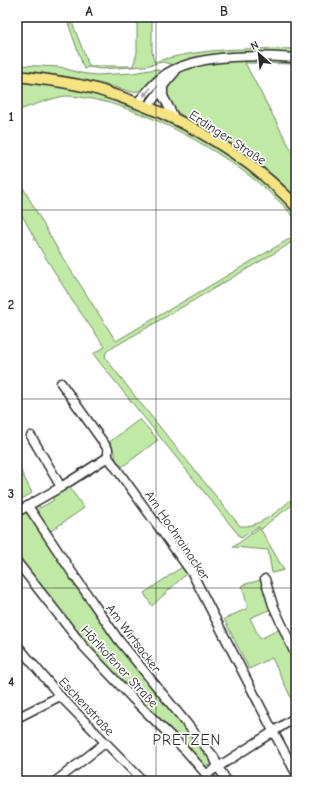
<svg xmlns="http://www.w3.org/2000/svg" width="313" height="798" font-family="'Comic Neue',sans-serif">
<rect width="100%" height="100%" fill="#fff"/>
<filter id="ink" filterUnits="userSpaceOnUse"><feTurbulence type="fractalNoise" baseFrequency=".025" numOctaves="2"/><feDisplacementMap in="SourceGraphic" scale="8" xChannelSelector="R" yChannelSelector="G"/><feConvolveMatrix kernelMatrix="1 2 1 2 8 2 1 2 1" color-interpolation-filters="sRGB"/></filter>
<g filter="url(#ink)">
<path fill="#bfe9a5" stroke="#758a68" d="M 66,17 L 70,17 L 89,66 L 133,66 L 137,53 L 137,17 L 152,17 L 152,52 L 154,62 C 200,48 248,48 296,49 L 296,54 L 173,65 L 163,62 L 145,66 L 101,69 L 88,67 L 84,69 Z
M 240,60 L 245,62 L 249,60 L 296,61 L 296,64 L 245,63 L 296,159 L 296,200 L 175,110 C 169,104 166,98 167,90 C 167,86 170,83 173,80 C 187,62 219,62 240,60 Z
M 17,65 L 60,67 L 80,73 L 96,75 L 132,73 L 156,69 L 160,71 C 152,80 145,92 132,92 C 94,81 56,73 17,71 Z
M 27,82 C 46,85 65,87 84,92 C 125,102 176,120 211,143 C 241,162 268,185 294,209 L 296,211 L 296,220 C 253,165 137,98 67,96 C 57,96 28,107 17,111 L 17,84 Z
M 17,177 L 58,250 L 116,341 L 296,235 L 296,239 L 283,248 L 107,351 L 105,355 L 107,360 L 138,400 L 240,526 C 260,528 282,508 296,495 L 296,502 C 285,511 271,519 262,529 L 258,527 L 241,538 L 93,354 L 105,347 L 73,302 L 41,250 L 17,206 Z
M 140,419 L 158,440 L 122,467 L 120,467 L 116,461 L 115,453 L 108,443 Z
M 17,463 L 32,493 L 17,502 Z
M 68,485 L 84,508 L 48,533 L 34,508 L 38,504 L 40,508 L 54,500 L 51,496 Z
M 24,512 L 31,515 L 206,751 L 213,764 L 212,765 L 205,766 C 163,728 122,686 85,644 C 62,618 42,589 21,562 L 17,554 L 17,516 Z
M 258,529 L 261,530 L 284,570 L 272,573 L 268,550 L 233,547 Z
M 182,567 L 186,573 L 185,575 L 152,606 L 144,593 Z
M 261,580 L 271,609 L 250,618 L 260,639 L 280,629 L 296,663 L 296,708 L 272,658 L 249,669 L 224,619 L 248,608 L 242,585 Z"/>
<g fill="none" stroke-linecap="round" stroke-linejoin="round">
<g stroke="#2b2b2b" stroke-width="11">
<path id="minor" d="M 163,86 L 163,96 L 175,119
M 137,103 C 147,92 157,78 171,71 C 203,54 260,55 296,58
M 148,107 L 163,86 L 175,72
M 61,383 L 108,449 L 108,457 L 192,573 L 273,731 L 296,773
M 31,436 L 61,487
M 28,506 L 71,571 L 118,639 L 214,757 L 218,767 L 227,781
M 17,512 L 61,487 L 108,457
M 17,562 L 83,646 L 133,699 L 186,751 L 212,781
M 265,579 L 273,605 L 296,656
M 17,645 L 60,696 L 143,781
M 17,718 L 60,696
M 207,774 L 296,717
M 56,781 L 105,743"/>
</g>
<g stroke="#2b2b2b" stroke-width="13">
<path id="major" d="M 17,76 C 42,79 68,82 92,88 C 101,90 110,94 118,96 C 185,119 248,155 296,206"/>
</g>
<use href="#minor" stroke="#fff" stroke-width="8"/>
<use href="#major" stroke="#f6e381" stroke-width="10"/>
</g>
<defs><path id="oneway-solid" d="M-6-.8H1V-3.2L6.5 0L1 3.2V.8H-6Z"/></defs>
<use fill="#a0a0a0" href="#oneway-solid" transform="translate(147 92) rotate(132)"/>
</g>
<path fill="none" stroke="#2b2b2b" stroke-width="1" stroke-opacity="0.55" d="M 156,17 L 156,781M 17,210 L 296,210M 17,399 L 296,399M 17,588 L 296,588"/>
<g text-anchor="middle" stroke-width="3.5" stroke-linejoin="round" paint-order="stroke">
<g font-size="13" fill="#2b2b2b" stroke="#fff">
<text transform="translate(228 137) rotate(33)" y="5">Erdinger Straße</text>
<text transform="translate(178 535) rotate(56)" y="5">Am Hochrainacker</text>
<text transform="translate(134 638) rotate(53)" y="5">Am Wirtsacker</text>
<text transform="translate(120 666) rotate(47)" y="5">Hörlkofener Straße</text>
<text transform="translate(87 706) rotate(47)" y="5">Eschenstraße</text>
</g>
<g font-size="15" letter-spacing="1" fill="#2b2b2b" stroke="#fff">
<text x="187" y="745">PRETZEN</text>
</g>
</g>
<rect width="313" height="798" fill="none" stroke="#fff" stroke-width="44"/>
<g transform="translate(259 54) rotate(333)" stroke="#ffffff" stroke-width="3" paint-order="stroke">
<path d="M0-3L7 15L0 10L-7 15Z" fill="#2b2b2b"/>
<text y="-6" font-size="11" font-weight="bold" text-anchor="middle" fill="#2b2b2b">N</text>
</g>
<rect x="22" y="22" width="269" height="754" fill="none" stroke="#2b2b2b" stroke-width="1.5"/>
<g font-size="13" text-anchor="middle" font-weight="bold" fill="#2b2b2b">
<text x="89" y="16">A</text>
<text x="224" y="16">B</text>
<text x="11" y="121">1</text>
<text x="11" y="309">2</text>
<text x="11" y="498">3</text>
<text x="11" y="686">4</text>
</g>
</svg>
